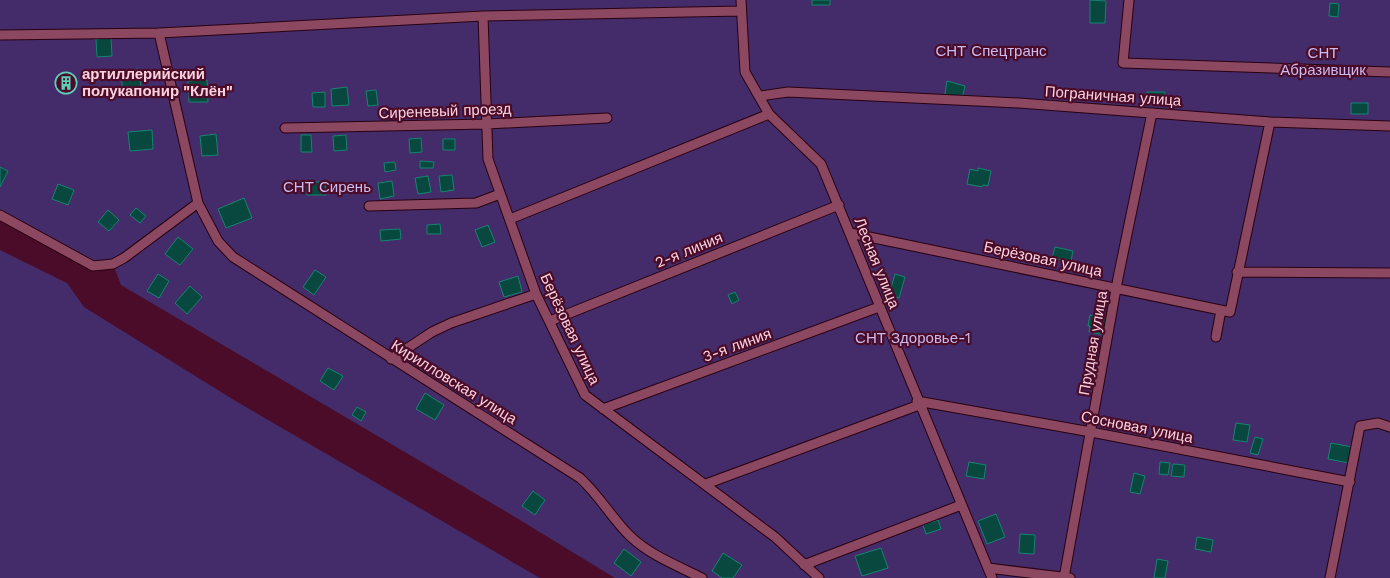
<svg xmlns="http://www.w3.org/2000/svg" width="1390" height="578" font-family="'Work Sans',sans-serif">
<rect width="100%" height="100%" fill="#4a0c28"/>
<path fill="#432c69" d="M 0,0 L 1390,0 L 1390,578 L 615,578 L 510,514 L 121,285 L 113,264 L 93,266 L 0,215 Z
M 0,250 L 67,283 L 84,307 L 234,400 L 540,578 L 0,578 Z"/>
<path fill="#08483e" stroke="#178472" d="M 812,0 L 830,0 L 830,5 L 812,5 Z
M 1090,0 L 1106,1 L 1105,23 L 1090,23 Z
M 1330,3 L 1339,4 L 1338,17 L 1329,16 Z
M 111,38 L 112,56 L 97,57 L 96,39 Z
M 138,69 L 141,86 L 123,89 L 120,72 Z
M 61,75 L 73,77 L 70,91 L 58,89 Z
M 207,80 L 208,102 L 189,102 L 188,81 Z
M 947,81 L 965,86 L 962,98 L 945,94 Z
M 347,87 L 349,105 L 332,106 L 331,89 Z
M 376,90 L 378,105 L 368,106 L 366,91 Z
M 325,92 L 325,107 L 313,107 L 312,93 Z
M 1147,92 L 1165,92 L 1164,105 L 1147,104 Z
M 1351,103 L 1368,103 L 1368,114 L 1351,114 Z
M 152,130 L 153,149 L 130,151 L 128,132 Z
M 216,134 L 218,155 L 202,156 L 200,136 Z
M 301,135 L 311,135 L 312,152 L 301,152 Z
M 346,135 L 347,150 L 334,151 L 333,136 Z
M 421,138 L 422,152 L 410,153 L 409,139 Z
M 443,139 L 455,139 L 455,150 L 443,150 Z
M 420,161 L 434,162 L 433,168 L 420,168 Z
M 395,162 L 396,170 L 385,172 L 384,163 Z
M 0,167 L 8,171 L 0,187 Z
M 978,168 L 991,171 L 988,186 L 983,185 L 982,187 L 967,184 L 970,169 L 978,171 Z
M 452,175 L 454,190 L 441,192 L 439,176 Z
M 428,176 L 431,192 L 418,194 L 415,178 Z
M 392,181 L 394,196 L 380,199 L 378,183 Z
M 307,182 L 325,182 L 326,195 L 307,195 Z
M 58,184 L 74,190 L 68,205 L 52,199 Z
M 244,198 L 252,218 L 226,228 L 218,209 Z
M 136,208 L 146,216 L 140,223 L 130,215 Z
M 108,210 L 119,220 L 109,231 L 98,222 Z
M 440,224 L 441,234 L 427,234 L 427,225 Z
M 488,225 L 495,242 L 482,247 L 475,230 Z
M 400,229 L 401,239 L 381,241 L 380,230 Z
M 178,237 L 193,249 L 180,265 L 165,254 Z
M 1055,247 L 1073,251 L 1071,261 L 1052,258 Z
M 315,270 L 326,277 L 314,295 L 303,287 Z
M 158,274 L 169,281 L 159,298 L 147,291 Z
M 895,274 L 905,277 L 899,298 L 889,295 Z
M 518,276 L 522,292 L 504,297 L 499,282 Z
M 190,286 L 202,297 L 187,314 L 175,303 Z
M 735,292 L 739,300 L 732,304 L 728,295 Z
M 1090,315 L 1108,319 L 1105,335 L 1089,332 L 1090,326 L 1088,326 Z
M 328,368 L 343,376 L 334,390 L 320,381 Z
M 425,393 L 444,405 L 435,420 L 416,409 Z
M 357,407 L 366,412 L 361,421 L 352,415 Z
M 1236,423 L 1250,425 L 1247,442 L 1233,440 Z
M 1255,437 L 1263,439 L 1258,455 L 1250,453 Z
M 1331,443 L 1352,447 L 1349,463 L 1328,459 Z
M 969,462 L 986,465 L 984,479 L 966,476 Z
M 1160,462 L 1170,463 L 1168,475 L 1159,474 Z
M 1173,464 L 1185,465 L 1184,477 L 1171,476 Z
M 1134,473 L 1145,476 L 1140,494 L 1130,492 Z
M 533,491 L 545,500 L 535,515 L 522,506 Z
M 996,514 L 1005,537 L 987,544 L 978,521 Z
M 938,520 L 941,529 L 926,534 L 923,525 Z
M 1020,534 L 1035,535 L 1034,554 L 1019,553 Z
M 1197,537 L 1213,540 L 1211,552 L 1195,549 Z
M 881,548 L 888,568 L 862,576 L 855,556 Z
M 624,549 L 641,562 L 631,576 L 614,563 Z
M 723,553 L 742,565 L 733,578 L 722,578 L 712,571 Z
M 1157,559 L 1168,561 L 1165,578 L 1154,578 Z"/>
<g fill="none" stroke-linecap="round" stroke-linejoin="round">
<g stroke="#280011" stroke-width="11">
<path id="minor" d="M 741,0 L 745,72 L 769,114 L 821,164 L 992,578
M 1129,0 L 1123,63 L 1390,72
M 483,16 L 488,159 L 536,294 L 585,395 L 775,537 L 819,578
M 159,33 L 198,203 L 218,241 L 233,257 L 580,478 C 600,496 612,519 631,537 C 650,555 678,566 702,578
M 0,35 L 159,33 L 483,16 L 741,11
M 760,96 L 788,92 L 1019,103 L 1270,122 L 1230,312 L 850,233
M 1270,122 L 1390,126
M 285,128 L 487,124 L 607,118
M 369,206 L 476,203 L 500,194
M 0,215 L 93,266 L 113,264 L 124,258 L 198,203
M 510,219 L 769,114
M 1237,272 L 1390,273
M 550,321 L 839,205
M 1216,337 L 1221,310
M 391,359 L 432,332 L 451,323 L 536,294
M 917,401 L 1091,432 L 1350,482
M 603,409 L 879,307
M 706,484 L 919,405
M 804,565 L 961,505
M 988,568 L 1070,578
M 1064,578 L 1118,278 L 1152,113
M 1330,578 L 1360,426 L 1378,423 L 1390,427"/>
</g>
<use href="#minor" stroke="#8c4860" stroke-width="9"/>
</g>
<defs>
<g id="building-ring" transform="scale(1.125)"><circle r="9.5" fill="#4a0c28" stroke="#5eceb8" stroke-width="1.5"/><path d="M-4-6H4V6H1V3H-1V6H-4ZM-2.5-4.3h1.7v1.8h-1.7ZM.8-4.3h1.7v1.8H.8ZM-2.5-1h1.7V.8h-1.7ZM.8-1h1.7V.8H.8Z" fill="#5eceb8"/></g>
</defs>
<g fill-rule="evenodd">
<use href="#building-ring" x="66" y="83"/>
</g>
<g text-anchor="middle" stroke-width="4.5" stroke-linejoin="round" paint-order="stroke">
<g font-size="15" fill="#cbbbf0" stroke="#4a0c28">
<text x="991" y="56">СНТ Спецтранс</text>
<text x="1323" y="58">СНТ<tspan x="1323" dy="17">Абразивщик</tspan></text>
<text x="327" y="192">СНТ Сирень</text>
<text x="913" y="343">СНТ Здоровье-1</text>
</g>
<g font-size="15" font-weight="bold" fill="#fad1dd" stroke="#4a0c28" text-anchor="start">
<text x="82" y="79">артиллерийский<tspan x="82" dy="17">полукапонир "Клён"</tspan></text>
</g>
<g font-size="15" fill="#fad1dd" stroke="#4a0c28">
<text transform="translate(1113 96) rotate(4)" y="5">Пограничная улица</text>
<text transform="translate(445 111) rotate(-2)" y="5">Сиреневый проезд</text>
<text transform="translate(689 250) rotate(-22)" y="5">2-я линия</text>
<text transform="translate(1043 259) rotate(12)" y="5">Берёзовая улица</text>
<text transform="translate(877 263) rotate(68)" y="5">Лесная улица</text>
<text transform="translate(570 329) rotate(65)" y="5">Берёзовая улица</text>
<text transform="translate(1093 343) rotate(-80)" y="5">Прудная улица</text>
<text transform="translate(737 345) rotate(-20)" y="5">3-я линия</text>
<text transform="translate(454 382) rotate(32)" y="5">Кирилловская улица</text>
<text transform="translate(1137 427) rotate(11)" y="5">Сосновая улица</text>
</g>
</g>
</svg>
